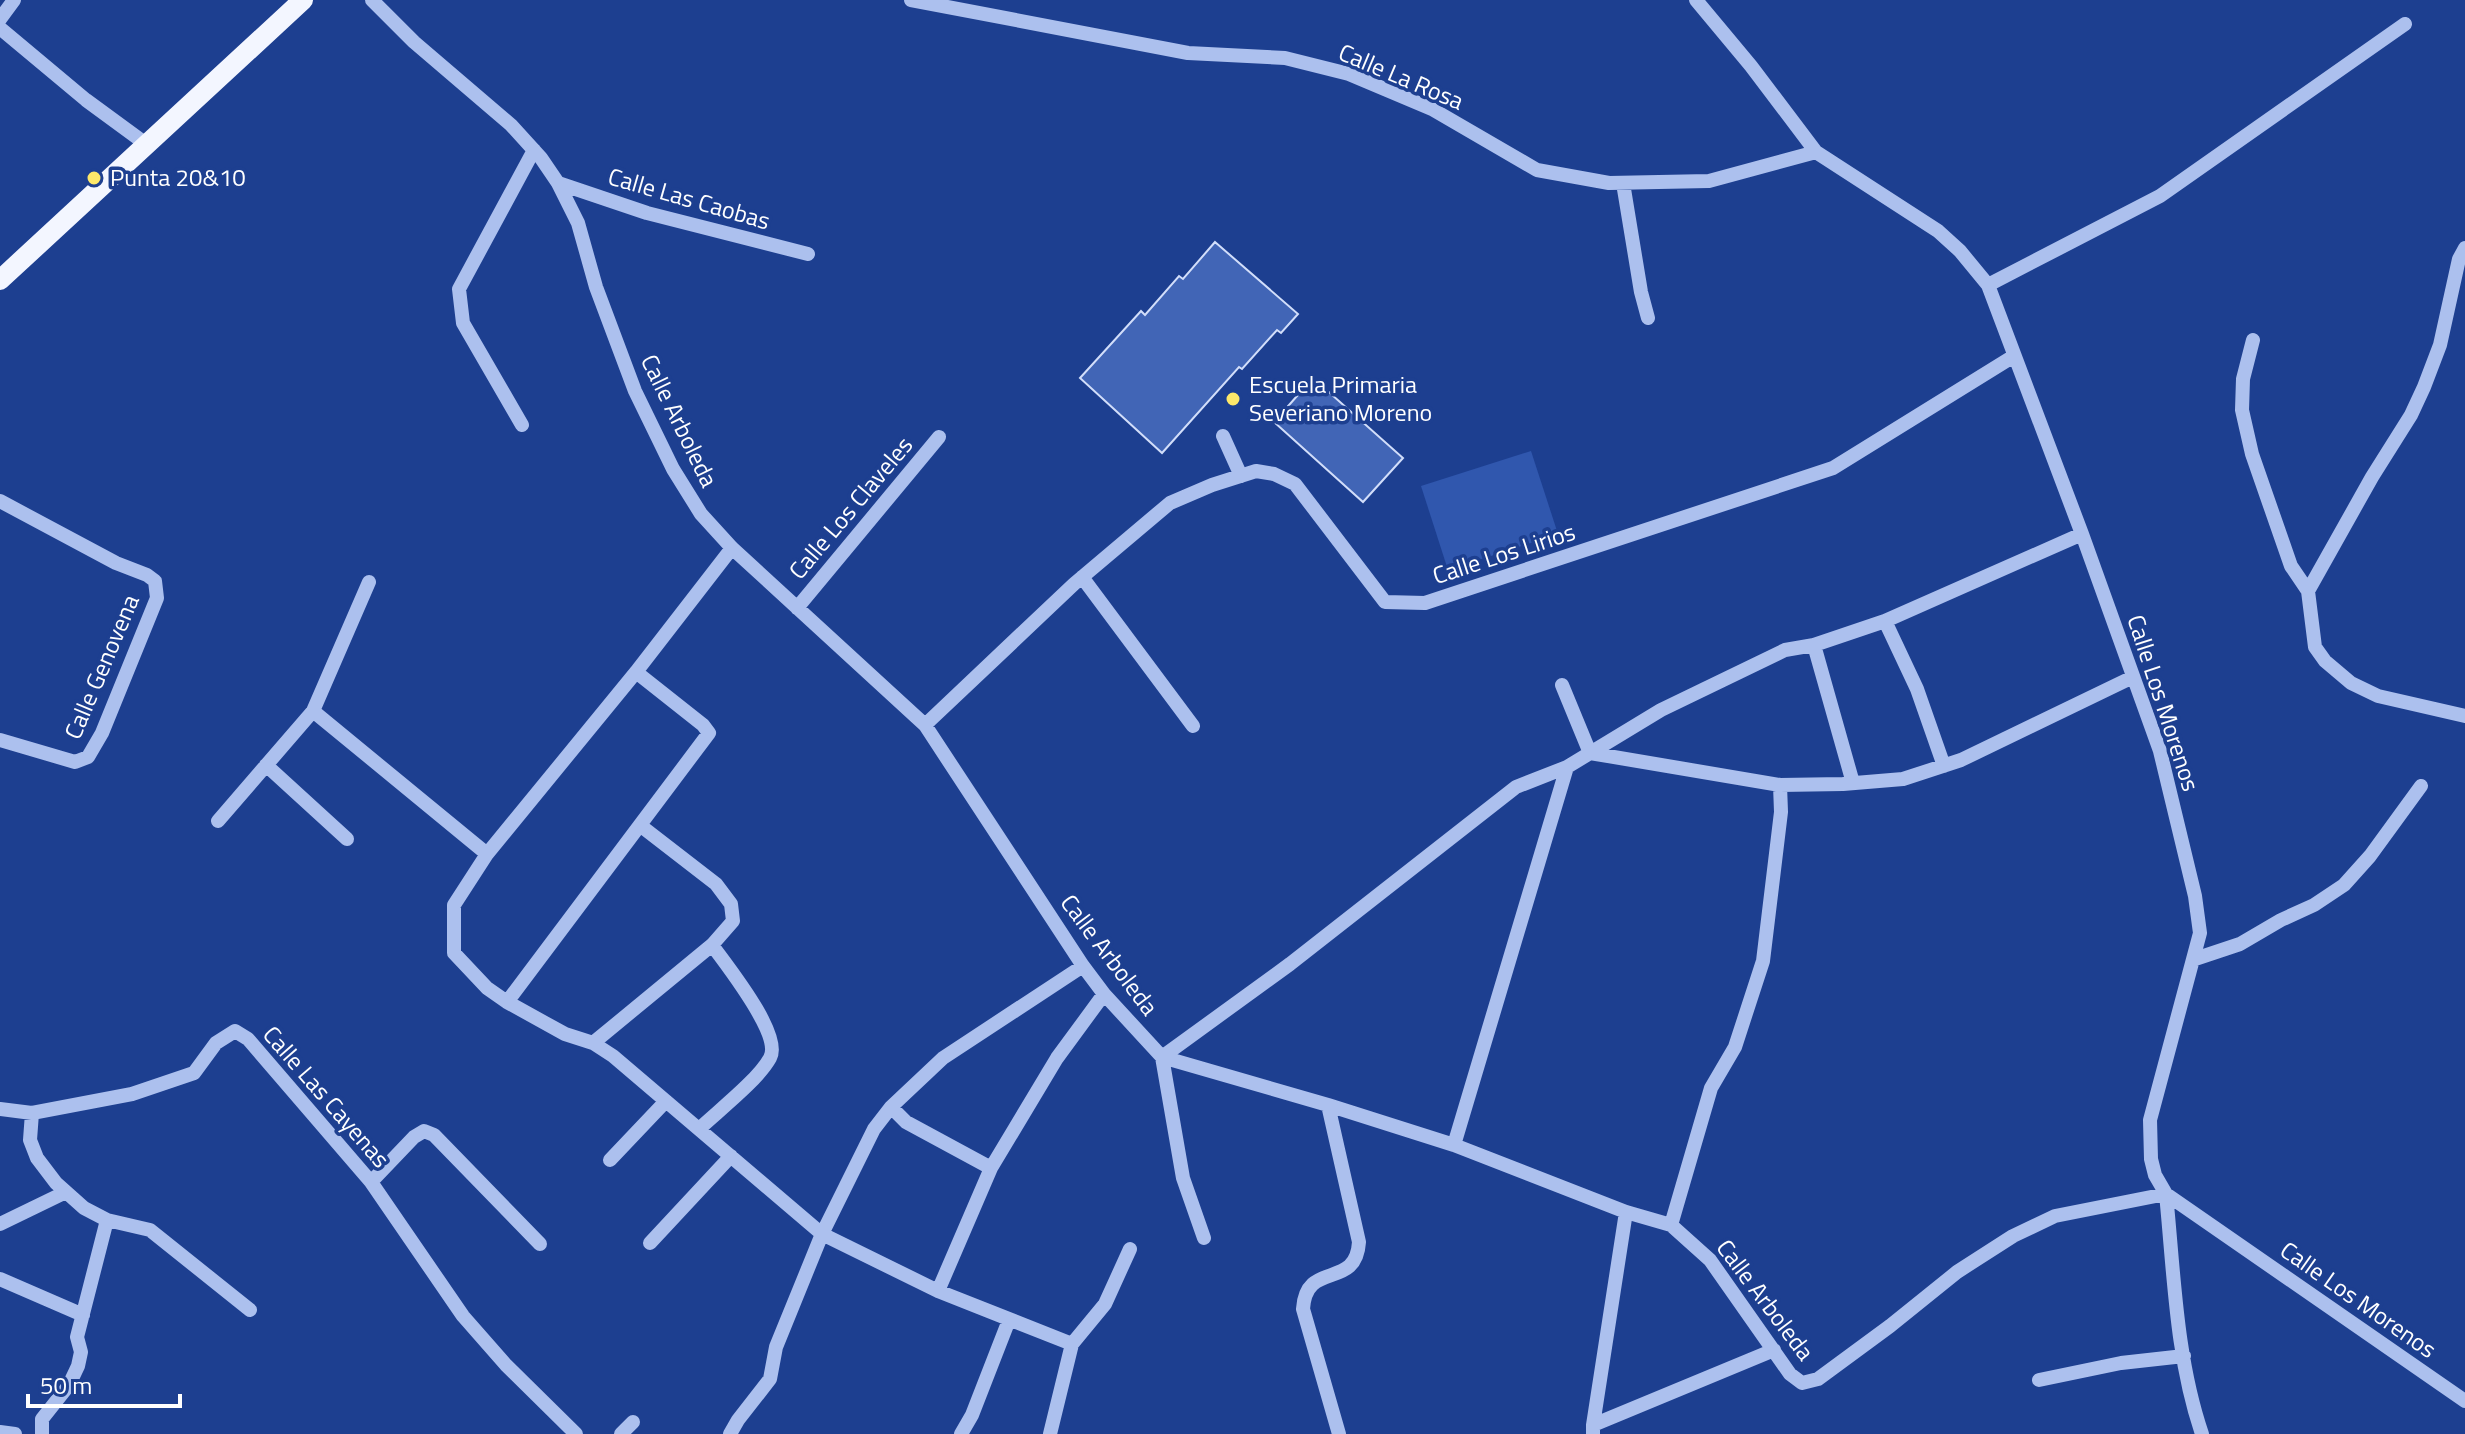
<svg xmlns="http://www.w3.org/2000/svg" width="2465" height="1434" font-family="'Titillium Web',sans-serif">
<rect width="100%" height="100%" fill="#1d3f90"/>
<path fill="#3057ae" d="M 1531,451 L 1558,534 L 1448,570 L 1421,486 Z"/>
<path fill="#4165b6" stroke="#d2defa" stroke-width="2" d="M 1215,242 L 1298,314 L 1281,333 L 1277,330 L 1242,369 L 1239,367 L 1162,453 L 1080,378 L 1141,311 L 1145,315 L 1179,276 L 1183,279 Z
M 1313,378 L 1403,458 L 1363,502 L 1274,422 Z"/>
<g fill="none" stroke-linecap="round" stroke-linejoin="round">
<path stroke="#acc0ee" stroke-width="14" d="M 372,0 L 414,42 L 511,125 L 541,158 L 558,183 L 578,223 L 596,287 L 635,391 L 673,469 L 701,514 L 732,548 L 925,725 L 1083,966 L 1104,994 L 1162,1057 L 1328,1105 L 1454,1145 L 1626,1212 L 1671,1225 L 1710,1260 L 1790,1374 L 1802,1383 L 1818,1379 L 1890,1326 L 1957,1272 L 2013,1236 L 2055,1216 L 2166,1194 C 2174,1274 2176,1358 2202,1434
M 911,0 L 1188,53 L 1285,58 L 1349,74 L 1432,109 L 1537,170 L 1609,183 L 1709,181 L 1816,152
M 1696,0 L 1751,66 L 1816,152 L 1938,231 L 1960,251 L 1988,285 L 2082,534 L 2160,751 L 2195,896 L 2200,933 L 2150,1120 L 2151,1159 L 2155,1175 L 2166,1194 L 2465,1401
M 0,19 L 14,0
M 0,28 L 86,100 L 146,144
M 558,183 L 647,213 L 808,254
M 1623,183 L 1641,292 L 1648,318
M 1988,285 L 2160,196 L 2405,24
M 2253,340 L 2243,379 L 2242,410 L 2252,454 L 2291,566 L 2308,591 L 2315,647 L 2325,661 L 2351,683 L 2378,696 L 2465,716
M 522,425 L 463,323 L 459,289 L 534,150
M 1223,436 L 1241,476
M 0,501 L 116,563 L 147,575 L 155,581 L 157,598 L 102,733 L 88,757 L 75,762 L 0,740
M 732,548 L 636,672 L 487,854 L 454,905 L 454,953 L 487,988 L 507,1002 L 565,1034 L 593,1043 L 613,1056 L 822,1234 L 938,1291 L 1072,1344
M 1082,577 L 1193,726
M 2308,591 L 2372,477 L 2411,415 L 2424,387 L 2440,345 L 2459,259 L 2465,248
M 797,608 L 939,437
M 1885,621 L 1917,689 L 1944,766
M 1814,645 L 1853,783
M 1562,685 L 1590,753 L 1780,785 L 1843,784 L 1903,779 L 1961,760 L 2133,677
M 313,711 L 487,854
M 925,725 L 1074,584 L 1170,503 L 1212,485 L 1256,471 L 1274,474 L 1295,484 L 1385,602 L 1425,603 L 1833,468 L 2014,356
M 266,765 L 347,839
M 218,821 L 313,711 L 369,582
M 2195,959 L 2240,944 L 2281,920 L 2314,905 L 2344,885 L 2370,856 L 2421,786
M 507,1002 L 709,733 L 703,725 L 636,672
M 593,1043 L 712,945 L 733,921 L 731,904 L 716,884 L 641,826
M 1162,1057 L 1290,964 L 1516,787 L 1567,767 L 1661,710 L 1785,650 L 1814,645 L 1885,621 L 2082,534
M 1162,1057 L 1183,1178 L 1204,1238
M 1328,1105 L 1359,1242 C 1356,1291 1306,1259 1303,1309 L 1339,1434
M 891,1107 L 906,1122 L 991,1168
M 0,1109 L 32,1113 L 132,1094 L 194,1073 L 216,1043 L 235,1031 L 248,1039 L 371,1182 L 463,1316 L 506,1365 L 576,1434
M 32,1113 L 30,1140 L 37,1158 L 56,1183 L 84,1208 L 107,1220 L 150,1230 L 250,1310
M 699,1129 C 718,1111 758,1080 770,1058 C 783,1035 727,966 712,945
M 1454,1145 L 1567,767
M 610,1160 L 666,1101
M 371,1182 L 414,1137 L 424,1131 L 434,1135 L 540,1244
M 0,1224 L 66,1192
M 1671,1225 L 1711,1088 L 1735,1047 L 1763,961 L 1781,812 L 1780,785
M 650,1243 L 731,1156
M 0,1279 L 83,1315
M 938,1291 L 991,1168 L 1057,1058 L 1104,994
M 2039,1380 L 2121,1363 L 2184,1356
M 1593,1425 L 1774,1350
M 0,1432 L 15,1434
M 42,1434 L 42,1419 L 69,1385 L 78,1366 L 81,1352 L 77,1337 L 107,1220
M 621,1434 L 633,1422
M 730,1434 L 738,1420 L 770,1379 L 776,1347 L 822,1234 L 874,1129 L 891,1107 L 943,1058 L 1083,966
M 961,1434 L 972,1415 L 1009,1320
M 1050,1434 L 1072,1344 L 1105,1304 L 1130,1249
M 1593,1434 L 1593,1425 L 1626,1212"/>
<path stroke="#f3f6ff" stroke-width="20" d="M 0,280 L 303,0"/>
</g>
<g fill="#fde86a" stroke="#1d3f90" stroke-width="3">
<circle cx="94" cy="178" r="8"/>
<circle cx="1233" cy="399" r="8"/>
</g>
<g text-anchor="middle" stroke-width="7" stroke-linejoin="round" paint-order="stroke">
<g font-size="24" fill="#fff" stroke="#1d3f90">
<text transform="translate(1401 77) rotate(23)" y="8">Calle La Rosa</text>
<text transform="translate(689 199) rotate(16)" y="8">Calle Las Caobas</text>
<text transform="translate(679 421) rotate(64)" y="8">Calle Arboleda</text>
<text transform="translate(851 508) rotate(-50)" y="8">Calle Los Claveles</text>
<text transform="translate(1504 554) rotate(-18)" y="8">Calle Los Lirios</text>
<text transform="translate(102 667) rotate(-67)" y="8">Calle Genovena</text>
<text transform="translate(2163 703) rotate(72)" y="8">Calle Los Morenos</text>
<text transform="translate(1109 955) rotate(53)" y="8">Calle Arboleda</text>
<text transform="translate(326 1097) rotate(49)" y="8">Calle Las Cayenas</text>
<text transform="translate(1765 1300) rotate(53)" y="8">Calle Arboleda</text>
<text transform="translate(2358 1300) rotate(35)" y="8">Calle Los Morenos</text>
</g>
<g font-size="24" fill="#fff" stroke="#1d3f90" text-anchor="start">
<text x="110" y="186">Punta 20&amp;10</text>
<text x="1249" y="393">Escuela Primaria<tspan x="1249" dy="28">Severiano Moreno</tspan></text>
</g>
</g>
<path d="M28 1394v12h152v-12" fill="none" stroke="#ffffff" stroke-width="4"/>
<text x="40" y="1394" font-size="24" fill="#ffffff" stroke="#1d3f90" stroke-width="6" paint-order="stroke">50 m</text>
</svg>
